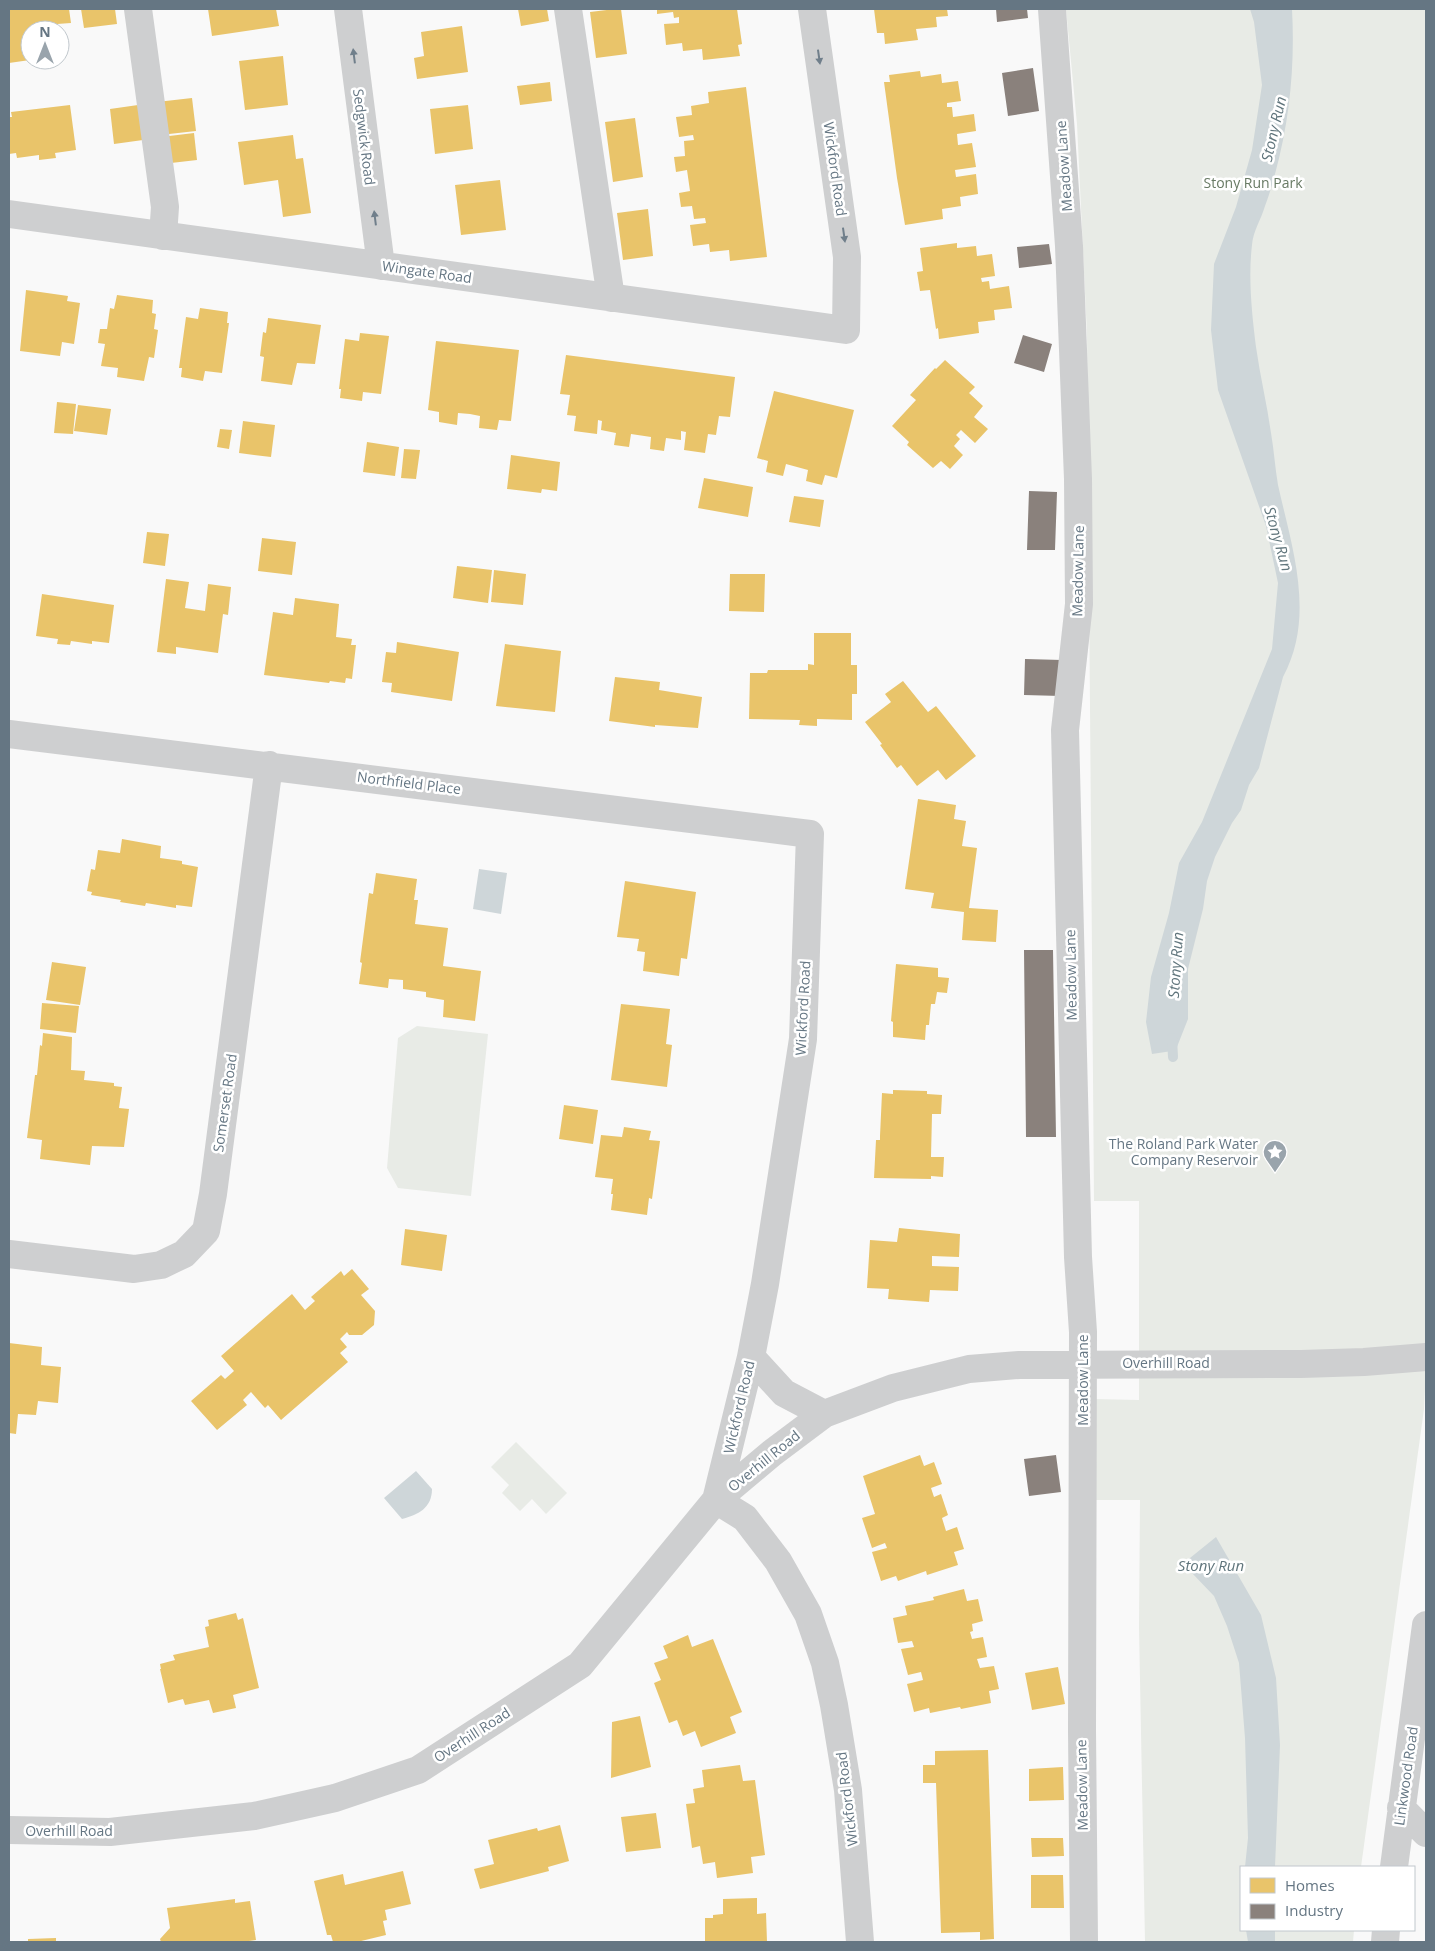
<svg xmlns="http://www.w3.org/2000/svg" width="1435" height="1951" font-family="'Open Sans',sans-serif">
<rect width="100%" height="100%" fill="#f9f9f9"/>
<path fill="#e8ebe6" d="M 1066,9 L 1426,9 L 1426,1368 L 1424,1409 L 1361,1867 L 1241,1867 L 1241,1930 L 1354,1930 L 1353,1942 L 1145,1942 L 1139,1627 L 1140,1500 L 1093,1500 L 1093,1399 L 1139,1400 L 1139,1201 L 1094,1201 L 1087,335 L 1077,124 Z
M 417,1026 L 488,1034 L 471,1196 L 398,1188 L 387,1168 L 398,1038 Z
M 516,1442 L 567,1493 L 546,1514 L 532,1499 L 520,1511 L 502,1493 L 509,1485 L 491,1467 Z"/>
<path fill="#ced6d9" d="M 1250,9 L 1292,9 C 1295,64 1290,120 1275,174 C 1272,185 1269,196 1265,206 C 1261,220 1253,231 1252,245 C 1248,278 1252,315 1256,347 C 1260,376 1267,404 1271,433 C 1274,450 1275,468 1278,485 C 1292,548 1316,616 1283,677 L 1259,768 L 1249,785 L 1241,810 L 1232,823 L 1215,857 L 1207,881 L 1203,909 L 1188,969 L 1188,1019 L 1173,1057 L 1172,1051 L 1152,1054 L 1146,1022 L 1151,977 L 1169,913 L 1179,863 L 1202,822 L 1272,649 L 1278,583 L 1266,526 L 1218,390 L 1211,330 L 1214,264 L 1236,207 L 1252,150 L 1262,85 L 1254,22 Z
M 479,869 L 507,873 L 501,914 L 473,909 Z
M 416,1471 L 432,1489 C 432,1508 418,1515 402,1519 L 384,1498 Z
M 1216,1537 L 1261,1615 L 1276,1678 L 1280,1745 L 1275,1867 L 1245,1867 L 1248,1838 L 1245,1738 L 1239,1663 L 1227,1626 L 1214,1596 L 1191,1572 L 1185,1562 Z
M 1246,1930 L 1275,1930 L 1275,1942 L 1248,1942 Z"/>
<path fill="#e9c46a" d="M 9,9 L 69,9 L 71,23 L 57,24 L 58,30 L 30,30 L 30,60 L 9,63 Z
M 81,9 L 115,9 L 117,24 L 84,28 Z
M 208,9 L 276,9 L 279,26 L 212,36 Z
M 518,9 L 547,9 L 549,21 L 521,26 Z
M 615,9 L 621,9 L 627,54 L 596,58 L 590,12 Z
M 657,9 L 737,9 L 742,44 L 738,45 L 740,56 L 703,60 L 702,49 L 683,51 L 682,43 L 666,45 L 664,24 L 679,23 L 679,17 L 674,18 L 673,12 L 657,14 Z
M 874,9 L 947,9 L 948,16 L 936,17 L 937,27 L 916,29 L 918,40 L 885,44 L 884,33 L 877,33 Z
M 462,26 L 468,72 L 417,79 L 414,58 L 424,56 L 421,32 Z
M 283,56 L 288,105 L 245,110 L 239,61 Z
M 920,71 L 921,77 L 941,74 L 942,83 L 958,81 L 961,101 L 947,103 L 947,107 L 952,107 L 953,117 L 974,114 L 976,131 L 957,134 L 958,145 L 972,143 L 976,167 L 955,170 L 956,177 L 976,174 L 978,194 L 960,197 L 961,206 L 942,209 L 943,219 L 905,225 L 897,178 L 884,82 L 890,82 L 889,75 Z
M 550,82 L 552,101 L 520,105 L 517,86 Z
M 746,87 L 767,257 L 730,261 L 729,250 L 710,252 L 709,244 L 693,246 L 690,225 L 706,223 L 705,218 L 694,219 L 692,206 L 681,207 L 679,193 L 690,191 L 687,170 L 676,172 L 674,157 L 685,156 L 684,141 L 694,140 L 693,135 L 679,137 L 676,117 L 692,115 L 691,106 L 709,103 L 708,92 Z
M 192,98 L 196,131 L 160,135 L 157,102 Z
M 70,105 L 76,150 L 55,153 L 56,158 L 39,160 L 39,155 L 17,158 L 16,153 L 9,154 L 9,117 L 12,117 L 11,112 Z
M 138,105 L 143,140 L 114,144 L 110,109 Z
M 468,105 L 473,149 L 435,154 L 430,109 Z
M 635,118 L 643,177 L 613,182 L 605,122 Z
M 194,133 L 197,160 L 171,163 L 161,137 Z
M 293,135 L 296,159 L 303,158 L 311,213 L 283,217 L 278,180 L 244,185 L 238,142 Z
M 500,180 L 506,230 L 461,235 L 455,185 Z
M 648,209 L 653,256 L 623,260 L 617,213 Z
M 957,243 L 957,248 L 976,246 L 977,256 L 992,254 L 995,276 L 981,278 L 982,282 L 989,281 L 990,289 L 1009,286 L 1012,308 L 994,310 L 995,320 L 978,322 L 979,333 L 939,339 L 938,328 L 936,329 L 930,290 L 920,291 L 917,272 L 923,271 L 920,248 Z
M 26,290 L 68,296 L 67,301 L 80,303 L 74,344 L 62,342 L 60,356 L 20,351 Z
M 117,295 L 153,300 L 152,313 L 156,314 L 154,329 L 158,330 L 154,358 L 149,357 L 144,381 L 117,377 L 118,368 L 101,366 L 105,344 L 98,343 L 100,329 L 107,329 L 110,308 L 114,309 Z
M 200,308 L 228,312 L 227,323 L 229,323 L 222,373 L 205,371 L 203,381 L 181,377 L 182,368 L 179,368 L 186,317 L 198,319 Z
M 268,318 L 321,325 L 315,364 L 297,363 L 292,385 L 261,381 L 264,357 L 260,356 L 263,332 L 266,333 Z
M 360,333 L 389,336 L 381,394 L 363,392 L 362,401 L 340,398 L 341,389 L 339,389 L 345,339 L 359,341 Z
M 436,341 L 519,350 L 511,421 L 499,420 L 497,430 L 479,428 L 480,416 L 470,414 L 458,413 L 457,425 L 439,422 L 439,412 L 428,410 Z
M 566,355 L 735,377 L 730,417 L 719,416 L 716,435 L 708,434 L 705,453 L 684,450 L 686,432 L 681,431 L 681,440 L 666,438 L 664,451 L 650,449 L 651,437 L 631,434 L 629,447 L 614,445 L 616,433 L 601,430 L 602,421 L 598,420 L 597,434 L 574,431 L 576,416 L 567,415 L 570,395 L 560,394 Z
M 945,360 L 975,387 L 969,393 L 983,406 L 974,417 L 988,429 L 975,443 L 961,430 L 956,435 L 960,439 L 954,446 L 963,455 L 950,469 L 941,461 L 933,468 L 907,445 L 909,442 L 892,426 L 916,400 L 910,395 L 935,368 L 936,369 Z
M 774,391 L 854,410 L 837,478 L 825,475 L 822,485 L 806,481 L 808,470 L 786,464 L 783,476 L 766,472 L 768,461 L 757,458 Z
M 57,402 L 76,404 L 73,434 L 54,433 Z
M 78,405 L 111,409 L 107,435 L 74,431 Z
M 243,421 L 275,425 L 271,457 L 239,453 Z
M 220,429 L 232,430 L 229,449 L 217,447 Z
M 367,442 L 399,447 L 395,476 L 363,472 Z
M 404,449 L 420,450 L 416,479 L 401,478 Z
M 511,455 L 560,462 L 557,491 L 542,489 L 541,493 L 507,489 Z
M 704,478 L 753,487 L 748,517 L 698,508 Z
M 794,496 L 824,500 L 820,527 L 789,522 Z
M 147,532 L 169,534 L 165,566 L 143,563 Z
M 262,538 L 296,542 L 292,575 L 258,571 Z
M 457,566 L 492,570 L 488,603 L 453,598 Z
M 494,570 L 526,574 L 523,605 L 491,602 Z
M 730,574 L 765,574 L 764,612 L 729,611 Z
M 166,579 L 189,582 L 185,608 L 205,611 L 208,584 L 231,587 L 228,615 L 223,614 L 218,653 L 176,647 L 176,654 L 157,652 Z
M 42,594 L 114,605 L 109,643 L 92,641 L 92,644 L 71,641 L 70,645 L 57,644 L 58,639 L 36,636 Z
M 295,598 L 339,604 L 336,637 L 352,639 L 351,645 L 356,645 L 352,679 L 346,678 L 345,683 L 330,681 L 329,683 L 264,675 L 273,612 L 293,615 Z
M 814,633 L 851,633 L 851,665 L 857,665 L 857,694 L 852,694 L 852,720 L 817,719 L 817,726 L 799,725 L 800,720 L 749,719 L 750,673 L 767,673 L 768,670 L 808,670 L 808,664 L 814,665 Z
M 397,642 L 459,652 L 452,701 L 391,692 L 392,683 L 382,682 L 386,652 L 396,653 Z
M 505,644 L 561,651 L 555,712 L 496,706 Z
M 615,677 L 660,682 L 659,690 L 702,697 L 698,728 L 655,725 L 655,727 L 609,721 Z
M 903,681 L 928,712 L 936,706 L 976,756 L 946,780 L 938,770 L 917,786 L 901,765 L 897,768 L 880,745 L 882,744 L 865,722 L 891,702 L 885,694 Z
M 918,799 L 956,805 L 954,819 L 966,821 L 962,846 L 977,848 L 969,908 L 998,910 L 996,942 L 962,940 L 964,912 L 931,908 L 934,893 L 905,889 Z
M 122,839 L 161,846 L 160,858 L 182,861 L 182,864 L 198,867 L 192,907 L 176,905 L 176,908 L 146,903 L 145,906 L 120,902 L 121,900 L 91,895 L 92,892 L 87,891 L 91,869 L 95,870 L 98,850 L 120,853 Z
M 376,873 L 417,879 L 414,900 L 418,900 L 415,924 L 448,928 L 443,966 L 481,971 L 475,1021 L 443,1017 L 444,1000 L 426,997 L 426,992 L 403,989 L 403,980 L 389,979 L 388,988 L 359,984 L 362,963 L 360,962 L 369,893 L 373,894 Z
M 625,881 L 696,892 L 687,959 L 681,958 L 679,976 L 643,971 L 645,952 L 637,951 L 639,939 L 617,937 Z
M 52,962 L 86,967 L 80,1005 L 46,1000 Z
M 896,964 L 938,968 L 938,977 L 949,978 L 947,993 L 937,992 L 935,1004 L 931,1004 L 929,1025 L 926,1025 L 925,1040 L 893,1037 L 893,1022 L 891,1021 Z
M 42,1003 L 79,1006 L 76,1033 L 40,1029 Z
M 621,1004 L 670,1009 L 666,1044 L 672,1045 L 667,1087 L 611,1080 Z
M 43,1033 L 72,1037 L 71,1070 L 85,1071 L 84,1080 L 114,1083 L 114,1086 L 122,1087 L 119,1108 L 129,1109 L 124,1147 L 92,1146 L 90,1165 L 40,1159 L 42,1140 L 27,1138 L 35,1075 L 37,1075 L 40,1045 L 42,1046 Z
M 893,1090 L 927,1091 L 927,1094 L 942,1095 L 941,1114 L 932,1114 L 931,1157 L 944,1157 L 943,1177 L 931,1176 L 931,1179 L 874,1178 L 876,1140 L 880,1140 L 880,1136 L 882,1093 L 893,1094 Z
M 564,1105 L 598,1110 L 593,1144 L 559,1139 Z
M 624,1127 L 651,1131 L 649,1140 L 660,1141 L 652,1199 L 649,1198 L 647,1215 L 611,1210 L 613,1194 L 611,1194 L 613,1179 L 595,1177 L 601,1135 L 622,1137 Z
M 899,1228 L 960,1234 L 959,1257 L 932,1256 L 932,1266 L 959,1267 L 958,1291 L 930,1290 L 929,1302 L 888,1299 L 889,1289 L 867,1288 L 870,1240 L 897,1242 Z
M 405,1229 L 447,1235 L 442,1271 L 401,1265 Z
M 352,1269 L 369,1289 L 361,1295 L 375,1311 L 374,1325 L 362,1335 L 349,1335 L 347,1332 L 340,1339 L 347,1347 L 340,1353 L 348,1362 L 281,1420 L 268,1405 L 265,1408 L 251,1392 L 243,1400 L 247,1405 L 217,1430 L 191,1401 L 221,1375 L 225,1379 L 234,1371 L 221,1356 L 292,1294 L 305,1310 L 315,1301 L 311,1297 L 341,1271 L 344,1276 Z
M 9,1343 L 42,1347 L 41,1365 L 61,1367 L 58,1403 L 38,1401 L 36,1415 L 18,1414 L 16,1434 L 9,1433 Z
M 920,1455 L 924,1466 L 934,1462 L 942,1484 L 931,1488 L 934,1497 L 941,1494 L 948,1515 L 942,1518 L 946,1531 L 957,1527 L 964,1549 L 954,1552 L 958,1565 L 927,1575 L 926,1571 L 898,1581 L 896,1576 L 881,1581 L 872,1552 L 887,1548 L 885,1543 L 872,1548 L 862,1518 L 875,1514 L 863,1476 Z
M 964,1589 L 967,1601 L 978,1599 L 983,1621 L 972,1624 L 973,1631 L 970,1632 L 972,1639 L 983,1637 L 987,1657 L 977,1659 L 980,1668 L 994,1666 L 999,1689 L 989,1691 L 991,1703 L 961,1709 L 960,1707 L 930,1713 L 929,1708 L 914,1712 L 907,1684 L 923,1680 L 921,1672 L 908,1675 L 901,1649 L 914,1647 L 912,1641 L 898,1643 L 893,1618 L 907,1615 L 905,1606 L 934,1600 L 933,1597 Z
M 236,1613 L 238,1620 L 243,1618 L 259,1688 L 233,1695 L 236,1708 L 213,1713 L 209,1700 L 185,1705 L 183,1699 L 168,1703 L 160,1669 L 161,1669 L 160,1664 L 175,1660 L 173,1655 L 209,1647 L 205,1627 L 209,1626 L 208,1620 Z
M 688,1635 L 692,1647 L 713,1639 L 742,1712 L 730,1717 L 736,1733 L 701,1747 L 695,1731 L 683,1736 L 677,1720 L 669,1723 L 654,1683 L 661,1680 L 654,1663 L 668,1658 L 663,1646 Z
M 1058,1667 L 1065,1704 L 1032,1710 L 1025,1673 Z
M 640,1716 L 651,1767 L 611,1778 L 612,1722 Z
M 988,1750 L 994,1939 L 980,1940 L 980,1932 L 941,1933 L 936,1783 L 923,1783 L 923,1765 L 935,1765 L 935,1751 Z
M 740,1765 L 743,1781 L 755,1780 L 765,1855 L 751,1857 L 753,1873 L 717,1878 L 715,1862 L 703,1864 L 700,1846 L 692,1848 L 686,1804 L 695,1803 L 693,1789 L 704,1787 L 702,1770 Z
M 1063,1767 L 1064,1800 L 1029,1801 L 1029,1769 Z
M 656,1813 L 661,1848 L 626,1852 L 621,1817 Z
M 560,1825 L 569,1861 L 548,1867 L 549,1871 L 480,1889 L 474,1869 L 494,1864 L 488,1840 L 537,1828 L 538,1831 Z
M 1031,1838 L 1063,1838 L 1064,1856 L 1032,1857 Z
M 403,1871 L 411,1904 L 385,1910 L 387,1920 L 383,1921 L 386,1935 L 357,1942 L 333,1942 L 331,1935 L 327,1935 L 314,1881 L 343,1874 L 345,1885 Z
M 1031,1875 L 1063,1875 L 1064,1908 L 1031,1908 Z
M 757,1898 L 757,1914 L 766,1913 L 767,1942 L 705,1942 L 705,1918 L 713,1918 L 713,1915 L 723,1914 L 723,1899 Z
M 235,1899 L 235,1903 L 250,1901 L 256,1940 L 242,1942 L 161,1942 L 160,1939 L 170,1928 L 167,1908 Z
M 56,1938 L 56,1942 L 28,1942 L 28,1939 Z"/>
<path fill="#8a817c" d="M 996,9 L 1027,9 L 1028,18 L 997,22 Z
M 1033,68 L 1039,111 L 1008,116 L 1002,73 Z
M 1049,244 L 1052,264 L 1019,268 L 1017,247 Z
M 1023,335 L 1052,344 L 1044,372 L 1014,363 Z
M 1029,491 L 1057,492 L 1055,550 L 1027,550 Z
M 1025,659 L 1062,660 L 1061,696 L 1024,695 Z
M 1024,950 L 1053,950 L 1056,1137 L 1026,1137 Z
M 1056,1455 L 1061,1492 L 1029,1496 L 1024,1459 Z"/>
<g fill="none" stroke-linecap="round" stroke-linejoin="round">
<path stroke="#ced6d9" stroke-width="10" d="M 1172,1038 L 1173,1057"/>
<path stroke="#cecfd0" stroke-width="28" d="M 138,9 L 165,207 L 163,236
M 348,9 L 381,266
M 568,9 L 611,298
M 1052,9 L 1069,246 L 1078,479 L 1079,604 L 1065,730 L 1078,1257 L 1083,1332 L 1082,1730 L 1084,1942
M 9,214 L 846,330 L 847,257 L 812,9
M 9,734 L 810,834 L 803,1039 L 765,1284 L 751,1357 L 716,1500
M 9,1254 L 134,1269 L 161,1265 L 184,1254 L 206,1231 L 213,1194 L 269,765
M 751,1357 L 784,1393 L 824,1414
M 716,1500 L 745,1518 L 778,1561 L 808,1614 L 825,1663 L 834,1705 L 848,1790 L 860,1942
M 1401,1808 L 1426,1833
M 9,1830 L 110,1832 L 254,1816 L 335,1798 L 418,1770 L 580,1665 L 716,1500 L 772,1453 L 824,1414 L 893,1388 L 969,1369 L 1019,1365 L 1301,1364 L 1364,1362 L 1426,1357
M 1394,1867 L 1426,1625
M 1385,1942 L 1386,1930"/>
</g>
<defs><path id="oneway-solid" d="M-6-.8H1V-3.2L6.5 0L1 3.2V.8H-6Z" transform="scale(1.25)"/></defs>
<g fill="#707f8b">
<use href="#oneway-solid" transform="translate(354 56) rotate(-97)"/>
<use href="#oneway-solid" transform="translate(819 57) rotate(82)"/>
<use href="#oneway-solid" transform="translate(375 218) rotate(-97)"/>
<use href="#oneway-solid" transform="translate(844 235) rotate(82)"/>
</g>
<defs>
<g id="sight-pin" transform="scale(1.25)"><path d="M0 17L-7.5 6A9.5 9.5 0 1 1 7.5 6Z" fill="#99a4ac" stroke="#fff"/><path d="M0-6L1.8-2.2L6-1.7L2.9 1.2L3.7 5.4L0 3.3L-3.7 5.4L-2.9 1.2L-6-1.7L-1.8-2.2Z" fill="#fff"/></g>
</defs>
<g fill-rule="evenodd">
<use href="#sight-pin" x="1275" y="1152"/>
</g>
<g text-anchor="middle" stroke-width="5" stroke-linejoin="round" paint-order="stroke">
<g font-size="14" fill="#657683" stroke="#fff">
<text transform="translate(364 137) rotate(83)" y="5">Sedgwick Road</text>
<text transform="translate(1064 166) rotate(-94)" y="5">Meadow Lane</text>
<text transform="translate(835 169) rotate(82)" y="5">Wickford Road</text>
<text transform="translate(427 272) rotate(8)" y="5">Wingate Road</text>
<text transform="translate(1078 571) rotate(-89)" y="5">Meadow Lane</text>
<text transform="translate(409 783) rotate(7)" y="5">Northfield Place</text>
<text transform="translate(1071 975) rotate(-91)" y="5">Meadow Lane</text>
<text transform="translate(803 1008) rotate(-87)" y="5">Wickford Road</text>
<text transform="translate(225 1103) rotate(-82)" y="5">Somerset Road</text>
<text x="1166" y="1368">Overhill Road</text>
<text transform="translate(1083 1380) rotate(-90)" y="5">Meadow Lane</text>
<text transform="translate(739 1407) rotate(-77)" y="5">Wickford Road</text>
<text transform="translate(764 1461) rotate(-39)" y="5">Overhill Road</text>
<text transform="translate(472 1735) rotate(-33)" y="5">Overhill Road</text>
<text transform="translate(1406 1776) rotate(-82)" y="5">Linkwood Road</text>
<text transform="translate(1082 1785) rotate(-91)" y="5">Meadow Lane</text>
<text transform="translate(847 1799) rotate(-97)" y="5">Wickford Road</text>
<text x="69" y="1836">Overhill Road</text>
</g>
<g font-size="14" fill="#687a64" stroke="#fff">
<text x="1253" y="188">Stony Run Park</text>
</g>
<g font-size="14" fill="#657683" stroke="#fff" text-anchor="end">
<text x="1258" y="1149">The Roland Park Water<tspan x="1258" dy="16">Company Reservoir</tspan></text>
</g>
<g font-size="15" font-style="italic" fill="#60757c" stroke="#fff">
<text transform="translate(1274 129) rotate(-77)" y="5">Stony Run</text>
<text transform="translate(1278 539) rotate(74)" y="5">Stony Run</text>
<text transform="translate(1176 965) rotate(-86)" y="5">Stony Run</text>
<text x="1211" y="1571">Stony Run</text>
</g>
</g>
<rect width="1435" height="1951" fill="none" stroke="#657683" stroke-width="20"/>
<rect x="1240" y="1866" width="175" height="65" fill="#ffffff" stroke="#c1c8cd"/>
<rect x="1250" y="1878" width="25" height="15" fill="#e9c46a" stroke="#c1c8cd"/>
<text x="1285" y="1891" font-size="15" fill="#657683">Homes</text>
<rect x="1250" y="1904" width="25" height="15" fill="#8a817c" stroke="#c1c8cd"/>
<text x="1285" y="1916" font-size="15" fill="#657683">Industry</text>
<g transform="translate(45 45)"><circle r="24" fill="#ffffff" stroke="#c1c8cd"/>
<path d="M0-4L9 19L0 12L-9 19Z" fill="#99a4ac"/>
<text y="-8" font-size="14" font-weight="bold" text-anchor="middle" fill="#657683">N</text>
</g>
</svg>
